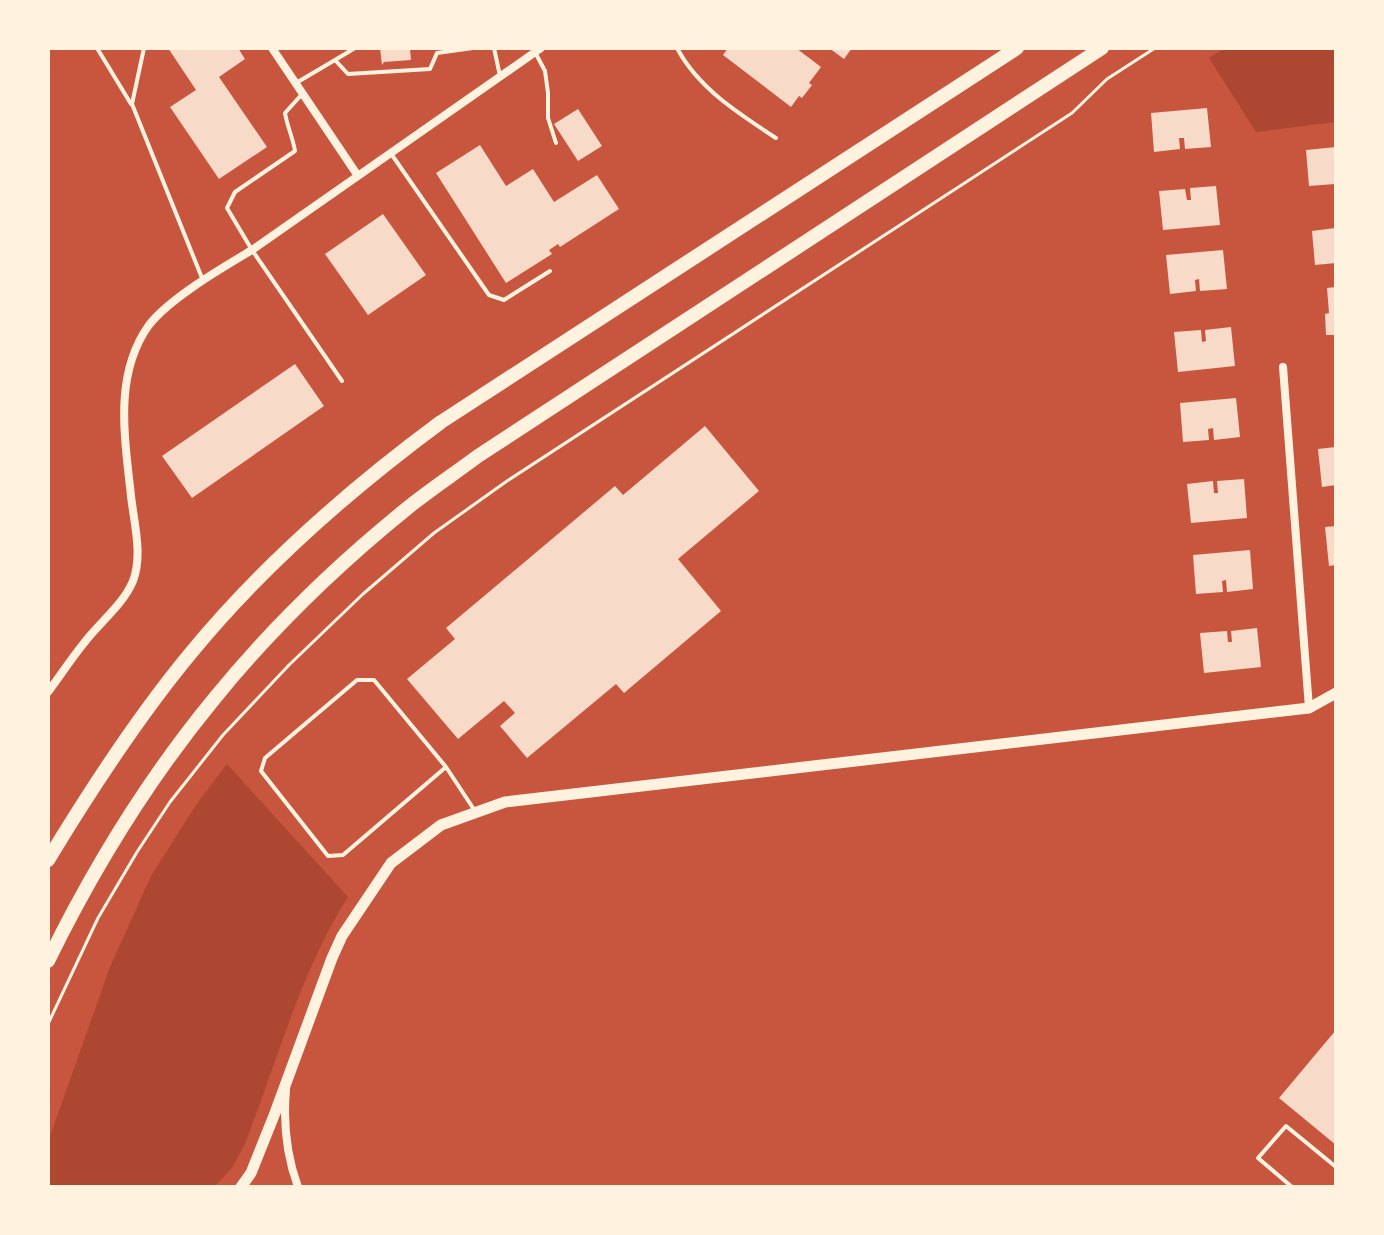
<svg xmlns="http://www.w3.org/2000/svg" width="1384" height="1235" font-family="Signika,sans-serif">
<rect width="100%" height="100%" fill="#c8553d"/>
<path fill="#ae4732" d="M 1225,48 L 1336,48 L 1336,122 L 1256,132 L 1209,58 Z
M 227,764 L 348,897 C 300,972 277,1063 244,1146 L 232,1168 L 214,1187 L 48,1187 L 48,1142 L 110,967 L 151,876 L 196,805 Z"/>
<path fill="#f7dbc8" d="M 168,48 L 238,48 L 245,59 L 219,77 L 267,147 L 219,179 L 170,107 L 196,90 Z
M 380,48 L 410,48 L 411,60 L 384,62 L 382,65 Z
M 728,48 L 796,48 L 821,67 L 809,83 L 812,85 L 802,98 L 799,96 L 791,107 L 723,55 Z
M 829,48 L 852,48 L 844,59 Z
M 1207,108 L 1211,147 L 1185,149 L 1184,138 L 1179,138 L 1180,149 L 1154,152 L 1151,113 Z
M 578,109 L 602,146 L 578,161 L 554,124 Z
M 480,145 L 506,186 L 533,169 L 554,202 L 597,175 L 619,209 L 560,247 L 558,244 L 549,250 L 552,254 L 506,283 L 436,173 Z
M 1336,147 L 1335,184 L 1309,186 L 1306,150 Z
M 1216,186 L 1220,225 L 1163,230 L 1159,191 L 1185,189 L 1187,200 L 1191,200 L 1190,188 Z
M 383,214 L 426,275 L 368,315 L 325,254 Z
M 1335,228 L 1336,263 L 1315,265 L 1312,231 Z
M 1223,250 L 1227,289 L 1200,291 L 1199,279 L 1195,280 L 1196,291 L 1170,294 L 1166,255 Z
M 1336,287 L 1336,335 L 1326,335 L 1325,314 L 1329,313 L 1327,288 Z
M 1231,327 L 1235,366 L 1178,372 L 1174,332 L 1201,330 L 1202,342 L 1206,341 L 1205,330 Z
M 295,364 L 324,406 L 192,498 L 162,456 Z
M 1236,398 L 1240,437 L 1214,440 L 1213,428 L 1208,429 L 1209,440 L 1183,442 L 1180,403 Z
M 705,426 L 759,491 L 678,559 L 721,611 L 624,693 L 616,684 L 527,758 L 500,726 L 515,713 L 504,701 L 458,739 L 407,679 L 455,639 L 446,628 L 615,486 L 623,495 Z
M 1336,447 L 1336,485 L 1322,487 L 1318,449 Z
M 1244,479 L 1247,518 L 1191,523 L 1187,484 L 1213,481 L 1214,493 L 1218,493 L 1217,481 Z
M 1336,526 L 1336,565 L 1329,566 L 1325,527 Z
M 1250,550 L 1253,589 L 1227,592 L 1226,580 L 1222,581 L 1223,592 L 1196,594 L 1193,555 Z
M 1257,628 L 1261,667 L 1204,673 L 1200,633 L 1227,631 L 1228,642 L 1232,642 L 1231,631 Z
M 1336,1030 L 1336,1145 L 1279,1098 Z"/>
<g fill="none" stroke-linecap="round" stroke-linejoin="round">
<path stroke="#fff3e0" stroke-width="3" d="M 48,1024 L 98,918 L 137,852 L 170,802 L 223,735 L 289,665 L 363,594 L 434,533 L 507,481 L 1072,113 L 1107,79 L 1155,48"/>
<path stroke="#fff3e0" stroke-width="4" d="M 97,48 L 131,104
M 144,48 L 132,104 L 202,278
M 494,48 L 500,76
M 677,48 C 698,88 739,114 776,138
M 536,54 L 545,71 L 548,93 L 548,118 L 556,143
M 335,60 L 355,48
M 296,83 L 335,60 L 348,74 L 430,69 L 437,53 L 473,48
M 303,93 L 285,113 C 287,126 293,138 295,151 L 235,192 L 227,208 L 252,250 L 342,381
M 392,155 L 489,295 L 504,300 L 550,271
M 446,767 L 343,855 L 328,856 L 261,771 L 265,758 L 357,680 L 374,680 L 446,767 L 475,811
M 1292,1187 L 1258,1158 L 1286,1126 L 1336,1167"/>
<path stroke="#fff3e0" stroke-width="8" d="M 272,48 L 358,176
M 1283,367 L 1309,708
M 48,692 C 60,676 71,659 84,643 C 99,623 123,605 133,581 C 143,555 134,523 131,496 C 125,439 113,375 149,325 C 170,298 222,268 252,250 L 541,48
M 286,1090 C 283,1124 286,1154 298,1187"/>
<path stroke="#fff3e0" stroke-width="11" d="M 241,1187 L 251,1173 L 275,1113 L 332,958 L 342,936 L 391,863 L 441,825 L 505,802 L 1309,708 L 1336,693"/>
<path stroke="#fff3e0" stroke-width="14" d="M 48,860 C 91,789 137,718 190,654 C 263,565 349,490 441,422 L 1017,48
M 48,961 C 93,869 149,778 214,699 C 270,630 336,566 405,510 C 428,491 454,474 478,456 L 1102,48"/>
</g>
<rect width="1384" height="1235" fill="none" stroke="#fff3e0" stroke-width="100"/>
</svg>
